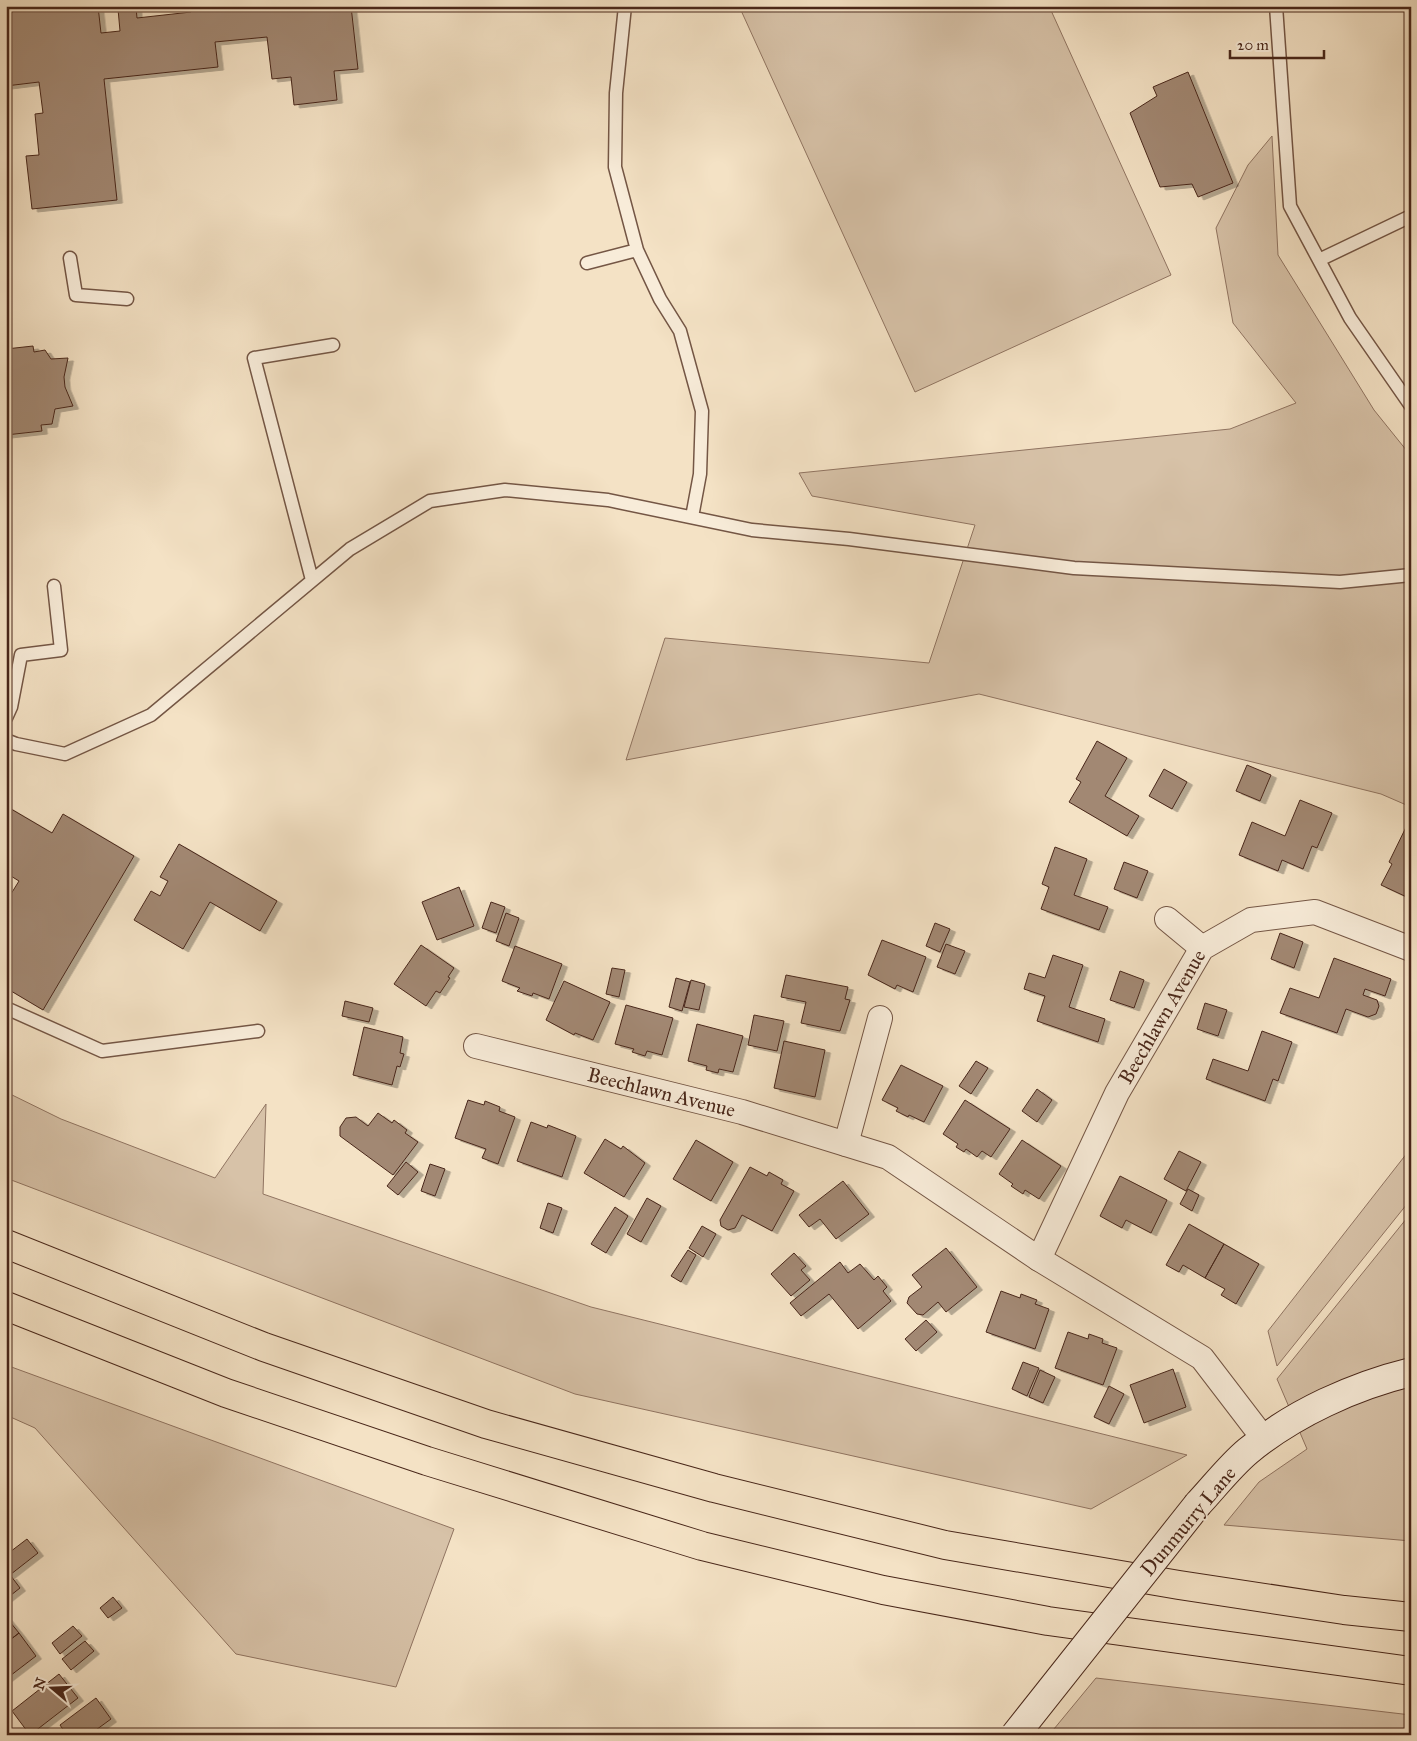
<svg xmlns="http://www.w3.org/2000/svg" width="1417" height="1741" font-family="'IM FELL Great Primer',serif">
<defs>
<filter id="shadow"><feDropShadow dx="5.5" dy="3" stdDeviation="0" flood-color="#0004"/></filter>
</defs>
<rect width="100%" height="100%" fill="#f4e2c5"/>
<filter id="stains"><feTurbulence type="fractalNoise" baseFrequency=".004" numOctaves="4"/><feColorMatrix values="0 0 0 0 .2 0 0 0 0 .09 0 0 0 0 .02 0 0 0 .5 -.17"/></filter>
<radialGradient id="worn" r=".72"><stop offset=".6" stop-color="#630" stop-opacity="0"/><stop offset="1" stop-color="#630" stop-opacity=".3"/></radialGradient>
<path fill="#d7c2a8" stroke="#907461" d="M 739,6 L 1049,6 L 1171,275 L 915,392 Z
M 1272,136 L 1278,255 L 1374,410 L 1411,456 L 1411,807 L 1381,794 L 979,694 L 626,760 L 665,638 L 929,663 L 975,525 L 812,496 L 799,473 L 1230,429 L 1296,403 L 1233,323 L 1216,228 L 1248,165 Z
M 6,1092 L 61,1119 L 215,1178 L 266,1104 L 263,1194 L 591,1307 L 1187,1455 L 1091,1509 L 575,1394 L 6,1178 Z
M 1411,1148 L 1411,1199 L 1277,1366 L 1268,1331 Z
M 1411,1213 L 1411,1541 L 1224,1525 L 1259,1482 L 1307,1449 L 1277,1379 Z
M 6,1365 L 454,1529 L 396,1687 L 236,1654 L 35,1428 L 6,1415 Z
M 1096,1678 L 1411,1715 L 1411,1735 L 1049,1735 Z"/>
<path fill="#a28873" stroke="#49271a" filter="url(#shadow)" d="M 6,6 L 98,6 L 101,33 L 120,31 L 118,9 L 136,7 L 137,18 L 191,12 L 191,6 L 351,6 L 358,69 L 334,71 L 337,100 L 294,105 L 291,77 L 272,79 L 267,37 L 215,42 L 218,67 L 104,79 L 117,200 L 32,209 L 26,156 L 39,155 L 35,114 L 43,113 L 39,82 L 6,86 Z
M 1188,72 L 1233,183 L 1198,197 L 1192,184 L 1160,187 L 1130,113 L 1157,96 L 1153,87 Z
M 33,346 L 34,352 L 45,350 L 51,359 L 68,358 L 64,377 L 65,387 L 73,406 L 55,409 L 52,424 L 41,425 L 42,431 L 6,435 L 6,349 Z
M 1097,741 L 1127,758 L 1105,796 L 1139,816 L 1127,836 L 1069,802 L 1081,782 L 1076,779 Z
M 1247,765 L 1271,775 L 1260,801 L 1236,791 Z
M 1164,769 L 1187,782 L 1172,809 L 1149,796 Z
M 1300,800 L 1332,813 L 1317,848 L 1312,846 L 1303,869 L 1282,860 L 1278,871 L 1239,855 L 1252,822 L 1285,836 Z
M 6,806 L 52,833 L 63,814 L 134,856 L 43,1010 L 6,988 L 6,902 L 19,881 L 6,873 Z
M 1411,817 L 1411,899 L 1381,885 L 1392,864 L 1389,862 Z
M 179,844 L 277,901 L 260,931 L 210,902 L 183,949 L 134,920 L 151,891 L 160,896 L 168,881 L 160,877 Z
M 1055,847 L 1087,859 L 1074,895 L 1108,907 L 1099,930 L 1041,909 L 1049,887 L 1042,884 Z
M 1124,862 L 1148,871 L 1137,898 L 1114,889 Z
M 459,887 L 474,926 L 437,940 L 422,902 Z
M 491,902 L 505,907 L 496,933 L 482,928 Z
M 506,913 L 519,918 L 509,946 L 496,941 Z
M 935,923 L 950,929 L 940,952 L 926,946 Z
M 1280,933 L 1303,942 L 1294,968 L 1271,959 Z
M 882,940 L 926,957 L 913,992 L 897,985 L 895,989 L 868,975 Z
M 946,944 L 965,951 L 955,974 L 937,967 Z
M 421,945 L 454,968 L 448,977 L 450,978 L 440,993 L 436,991 L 426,1006 L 394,984 Z
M 515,946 L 562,964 L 549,999 L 533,993 L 532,996 L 517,991 L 520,988 L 502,981 Z
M 1053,955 L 1083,965 L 1069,1007 L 1105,1019 L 1098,1042 L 1037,1021 L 1045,996 L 1024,989 L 1029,973 L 1045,978 Z
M 1334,958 L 1391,979 L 1385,996 L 1365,989 L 1363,995 L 1377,1000 L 1379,1006 L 1376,1014 L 1368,1017 L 1346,1009 L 1337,1033 L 1280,1013 L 1290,988 L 1319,998 Z
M 612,968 L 625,970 L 619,997 L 606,994 Z
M 1120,971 L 1144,980 L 1134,1008 L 1110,1000 Z
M 786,975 L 848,987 L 845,999 L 850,1000 L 840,1031 L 801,1023 L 806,1002 L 781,997 Z
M 676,978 L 690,982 L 682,1011 L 669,1007 Z
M 691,980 L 705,984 L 699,1010 L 684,1007 Z
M 564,981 L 610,1002 L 593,1040 L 575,1033 L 574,1035 L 546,1020 Z
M 345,1001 L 373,1008 L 369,1022 L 342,1016 Z
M 1205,1003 L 1227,1010 L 1218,1036 L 1197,1029 Z
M 626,1005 L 673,1018 L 662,1055 L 647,1051 L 645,1056 L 632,1052 L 634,1049 L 615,1044 Z
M 754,1015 L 784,1021 L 777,1051 L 748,1045 Z
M 697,1024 L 743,1036 L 733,1072 L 719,1069 L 718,1073 L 706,1070 L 707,1066 L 688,1061 Z
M 364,1027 L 403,1037 L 400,1053 L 404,1054 L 400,1067 L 397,1066 L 392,1085 L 353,1075 Z
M 1262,1031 L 1292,1042 L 1278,1081 L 1273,1079 L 1265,1101 L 1206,1079 L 1213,1059 L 1248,1071 Z
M 784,1041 L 825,1050 L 815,1097 L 774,1088 Z
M 976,1061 L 988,1068 L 971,1094 L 959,1086 Z
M 901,1065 L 943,1086 L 924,1122 L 909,1115 L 908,1117 L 896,1111 L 898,1108 L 882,1100 Z
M 1037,1089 L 1052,1100 L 1037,1122 L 1022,1111 Z
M 468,1100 L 484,1105 L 485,1101 L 500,1107 L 499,1111 L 515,1117 L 498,1164 L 482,1158 L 486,1149 L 455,1138 Z
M 965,1100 L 1010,1129 L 991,1157 L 982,1151 L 977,1157 L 966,1149 L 964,1152 L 956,1147 L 958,1144 L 943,1134 Z
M 378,1113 L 392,1123 L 394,1120 L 407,1130 L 405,1133 L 418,1142 L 393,1175 L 340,1136 L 340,1127 L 346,1118 L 356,1117 L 368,1126 Z
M 531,1122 L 547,1128 L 548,1125 L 576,1136 L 562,1177 L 517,1161 Z
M 605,1139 L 621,1149 L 623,1146 L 645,1163 L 624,1197 L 584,1173 Z
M 696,1140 L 733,1162 L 711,1201 L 673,1179 Z
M 1022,1140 L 1061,1166 L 1039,1199 L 1025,1190 L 1023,1194 L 1011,1186 L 1013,1184 L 999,1174 Z
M 1179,1151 L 1201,1162 L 1186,1191 L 1164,1179 Z
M 406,1162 L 418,1172 L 398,1195 L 387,1186 Z
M 430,1164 L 445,1169 L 435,1196 L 421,1191 Z
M 750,1167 L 767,1176 L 769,1172 L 783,1180 L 781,1184 L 794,1191 L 772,1231 L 742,1215 L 735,1228 L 728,1230 L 721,1226 L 720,1220 Z
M 1120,1176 L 1167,1200 L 1151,1233 L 1126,1220 L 1122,1228 L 1100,1216 Z
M 843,1181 L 869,1214 L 836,1239 L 820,1219 L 809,1227 L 799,1215 Z
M 1188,1189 L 1199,1195 L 1192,1211 L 1180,1204 Z
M 647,1198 L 661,1206 L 641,1242 L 627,1234 Z
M 548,1203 L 562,1208 L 553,1233 L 540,1228 Z
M 615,1207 L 628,1216 L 606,1253 L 591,1244 Z
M 1189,1224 L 1224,1244 L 1205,1278 L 1183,1265 L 1179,1272 L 1166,1265 Z
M 702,1226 L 716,1234 L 703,1257 L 689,1248 Z
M 1224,1244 L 1259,1264 L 1236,1304 L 1221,1295 L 1225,1289 L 1205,1278 Z
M 946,1248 L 977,1287 L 946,1312 L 938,1302 L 923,1315 L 917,1314 L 907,1303 L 909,1297 L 922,1287 L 912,1275 Z
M 688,1250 L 696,1255 L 681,1282 L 671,1276 Z
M 794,1253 L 806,1266 L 801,1270 L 810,1280 L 791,1296 L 771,1274 Z
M 840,1262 L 848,1273 L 860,1264 L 874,1280 L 878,1276 L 887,1287 L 883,1291 L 891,1301 L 858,1329 L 829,1294 L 801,1316 L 790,1303 Z
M 1001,1291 L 1020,1298 L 1021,1294 L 1037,1300 L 1035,1304 L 1049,1309 L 1035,1349 L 986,1332 Z
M 926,1320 L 937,1332 L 916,1351 L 905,1339 Z
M 1068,1332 L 1088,1339 L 1089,1334 L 1103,1339 L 1102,1343 L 1117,1348 L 1103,1385 L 1055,1368 Z
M 1023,1362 L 1039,1368 L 1027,1396 L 1012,1389 Z
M 1173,1369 L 1186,1407 L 1144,1423 L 1130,1385 Z
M 1040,1370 L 1055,1377 L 1043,1403 L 1029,1397 Z
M 1109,1386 L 1124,1394 L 1109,1424 L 1094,1417 Z
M 27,1539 L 38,1553 L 6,1578 L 6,1555 Z
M 11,1576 L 20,1588 L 6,1599 L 6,1580 Z
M 113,1597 L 122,1608 L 108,1618 L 100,1608 Z
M 6,1617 L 19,1633 L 6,1643 Z
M 73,1626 L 82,1636 L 60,1654 L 52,1643 Z
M 19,1633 L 36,1656 L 6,1679 L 6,1643 Z
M 85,1641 L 94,1651 L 71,1670 L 62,1659 Z
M 59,1674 L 78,1698 L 30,1735 L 12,1711 Z
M 96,1698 L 111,1719 L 89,1735 L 59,1735 L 64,1731 L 60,1725 Z"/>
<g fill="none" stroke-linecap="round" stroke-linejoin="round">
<g stroke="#745645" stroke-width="15">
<path id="lane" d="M 625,6 L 616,93 L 615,167 L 637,250 L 660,299 L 680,331 L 702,411 L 700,474 L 692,517
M 1276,6 L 1290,206 L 1350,318 L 1411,406
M 70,258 L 76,295 L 127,299
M 1319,260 L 1411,216
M 587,263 L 637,250
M 312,580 L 254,358 L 333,345
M 6,718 L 11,707 L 21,655 L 61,650 L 54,586
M 6,740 L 16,744 L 65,754 L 151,715 L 350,549 L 430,501 L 505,490 L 608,500 L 752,530 L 849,539 L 1074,568 L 1340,582 L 1411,575
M 6,1008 L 102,1051 L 258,1031"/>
</g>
<g stroke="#745645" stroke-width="26">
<g id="street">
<path d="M 1167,919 L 1202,948"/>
<path id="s1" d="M 476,1046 L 742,1112 L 888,1157 L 1039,1259 L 1202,1358 L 1264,1439"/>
<path d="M 846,1144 L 880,1018"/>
<path id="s2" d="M 1039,1259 L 1117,1093 L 1202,948 L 1251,920 L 1315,912 L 1411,949"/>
</g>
</g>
<g stroke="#49271a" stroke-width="30">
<path id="secondary" d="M 1198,1504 C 1214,1487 1230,1466 1248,1451 C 1294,1413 1354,1386 1411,1372"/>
</g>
<g stroke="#49271a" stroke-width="30">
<path id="highway" d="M 6,1244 L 264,1347 L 486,1424 L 714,1488 L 945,1545 L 1179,1585 L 1344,1610 L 1411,1617
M 6,1306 L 226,1393 L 427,1461 L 702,1546 L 883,1590 L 1048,1621 L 1411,1671"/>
</g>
<use href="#lane" stroke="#f8ecd9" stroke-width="12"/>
<use href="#street" stroke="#f8ecd9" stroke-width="24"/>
<use href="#secondary" stroke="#f8ecd9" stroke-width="28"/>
<use href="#highway" stroke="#f4e2c5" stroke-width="28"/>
<g stroke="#49271a" stroke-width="30" stroke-linecap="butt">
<path id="secondary-bridge" d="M 1015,1735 L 1198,1504"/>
</g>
<use href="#secondary-bridge" stroke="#f8ecd9" stroke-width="28"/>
</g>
<g text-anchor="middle" stroke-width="4" stroke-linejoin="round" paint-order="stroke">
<g font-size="20" fill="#49271a" stroke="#f8ecd9">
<text dy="7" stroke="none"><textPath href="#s2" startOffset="272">Beechlawn Avenue</textPath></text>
<text dy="7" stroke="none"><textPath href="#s1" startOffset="191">Beechlawn Avenue</textPath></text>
<text transform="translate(1188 1521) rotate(-50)" y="7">Dunmurry Lane</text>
</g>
</g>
<rect width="1417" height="1741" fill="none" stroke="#f4e2c5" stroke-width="25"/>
<rect x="8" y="8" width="1402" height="1726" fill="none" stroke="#49271a" stroke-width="2.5"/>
<rect x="12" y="12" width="1392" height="1716" fill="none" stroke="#49271a"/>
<g transform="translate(52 1688) rotate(289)" stroke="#f8ecd9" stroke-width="4" paint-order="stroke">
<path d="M0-4L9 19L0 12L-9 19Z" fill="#49271a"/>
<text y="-8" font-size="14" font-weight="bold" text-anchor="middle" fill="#49271a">N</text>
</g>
<path d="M1230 50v8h94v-8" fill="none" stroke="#49271a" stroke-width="2.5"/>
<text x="1237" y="50" font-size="15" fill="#49271a" stroke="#f8ecd9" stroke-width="4" paint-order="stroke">20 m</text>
<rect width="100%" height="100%" filter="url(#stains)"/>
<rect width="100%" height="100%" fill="url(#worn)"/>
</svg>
